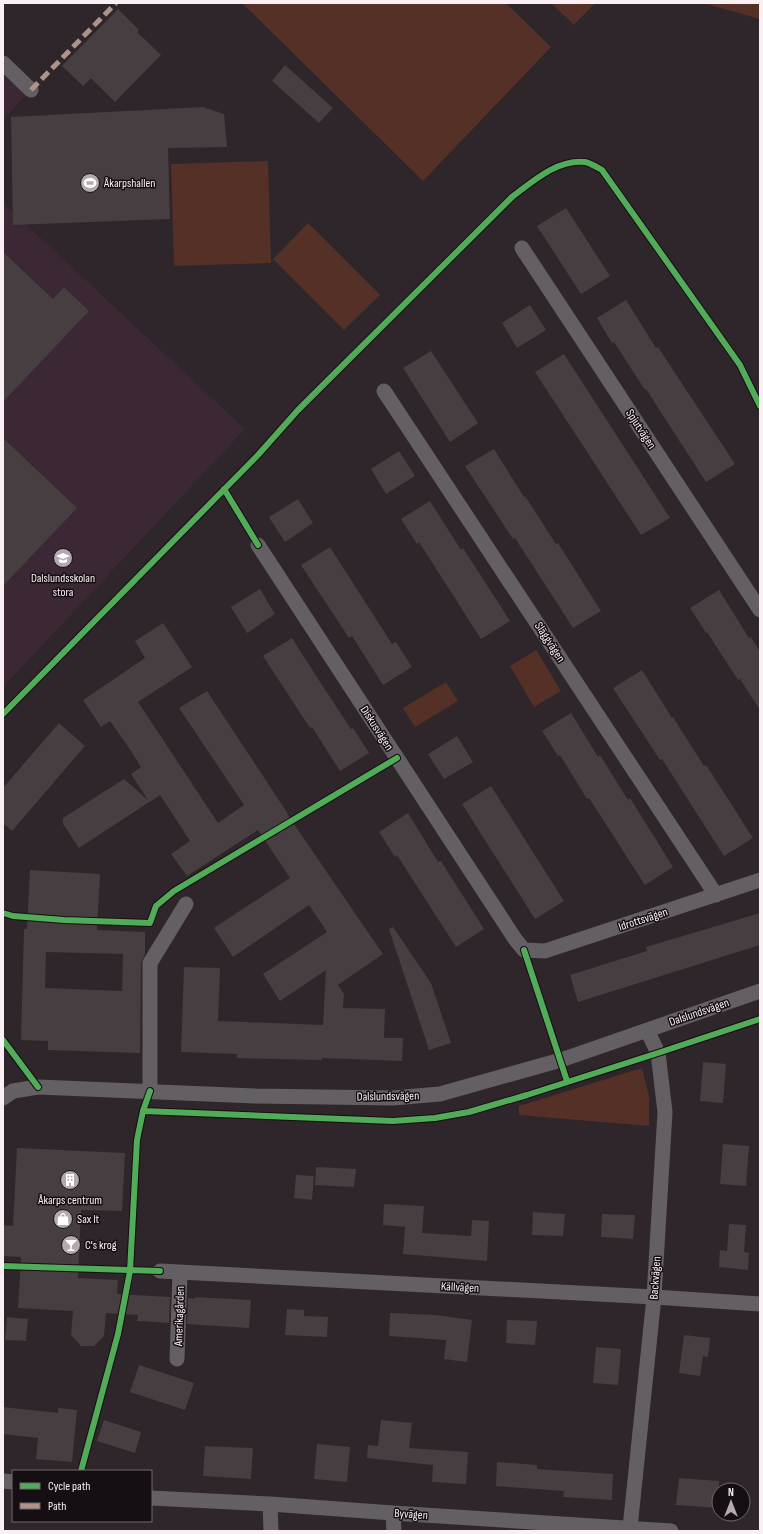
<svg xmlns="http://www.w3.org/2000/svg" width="763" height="1534" font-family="'Sofia Sans Condensed',sans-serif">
<rect width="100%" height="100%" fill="#2e262a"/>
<path fill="#3b2834" d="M 3,63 L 31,90 L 3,119 Z
M 3,203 L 245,429 L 3,687 Z"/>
<path fill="#543027" d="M 242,3 L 506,3 L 551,47 L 423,181 Z
M 551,3 L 595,3 L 574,25 Z
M 703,3 L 760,3 L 760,19 Z
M 268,161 L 271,263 L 174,266 L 171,164 Z
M 308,223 L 380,295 L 344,330 L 273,259 Z
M 536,650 L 561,691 L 534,707 L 510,666 Z
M 446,682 L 458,701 L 415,727 L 403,708 Z
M 642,1068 L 649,1097 L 649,1126 L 519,1115 L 519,1106 Z"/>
<path fill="#463e41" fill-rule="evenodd" d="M 118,9 L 139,30 L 137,32 L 161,55 L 115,102 L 91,78 L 83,86 L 62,66 Z
M 285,65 L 333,108 L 319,123 L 272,81 Z
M 203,107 L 224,114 L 227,147 L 168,148 L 170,219 L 13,225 L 11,117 Z
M 566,208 L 610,276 L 581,294 L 537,226 Z
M 3,252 L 53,299 L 64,287 L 89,311 L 3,402 Z
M 626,300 L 656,348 L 658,347 L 735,464 L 706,482 L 646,389 L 645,390 L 614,342 L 612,343 L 597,318 Z
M 530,305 L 546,330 L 517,348 L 502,323 Z
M 431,351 L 478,423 L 450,442 L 403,368 Z
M 564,354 L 670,518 L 641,535 L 535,372 Z
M 3,438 L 77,508 L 3,586 Z
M 494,449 L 524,497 L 525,496 L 556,544 L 558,543 L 601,611 L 573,628 L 515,538 L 513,539 L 465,466 Z
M 399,451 L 415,476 L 386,494 L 371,469 Z
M 298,499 L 313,523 L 285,542 L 269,517 Z
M 430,501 L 461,550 L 463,548 L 510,621 L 481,639 L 419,542 L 417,544 L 401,519 Z
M 330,547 L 392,644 L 396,642 L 412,667 L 383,685 L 352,636 L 349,638 L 301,565 Z
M 260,589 L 275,614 L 247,633 L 231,607 Z
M 719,590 L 749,638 L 751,637 L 760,652 L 760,710 L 740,679 L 738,680 L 707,632 L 706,633 L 690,608 Z
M 163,623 L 192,667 L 138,702 L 218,823 L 244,805 L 179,708 L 207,691 L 288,814 L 287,814 L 383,954 L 338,985 L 344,994 L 343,1008 L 385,1009 L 384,1038 L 403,1038 L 402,1061 L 322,1058 L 322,1060 L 237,1058 L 237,1054 L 181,1052 L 184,967 L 220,968 L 218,1021 L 323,1025 L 326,970 L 280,1001 L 263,974 L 327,932 L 309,905 L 233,957 L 214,928 L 290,878 L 258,830 L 187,876 L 171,854 L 190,841 L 160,795 L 79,848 L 63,824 L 63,818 L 124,779 L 148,800 L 131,774 L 141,767 L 131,751 L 110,721 L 101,727 L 83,700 L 145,658 L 135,641 Z
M 292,638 L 322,685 L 351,729 L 353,728 L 369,753 L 340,771 L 312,727 L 310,728 L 263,656 Z
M 642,670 L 672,718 L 673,717 L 704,766 L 706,765 L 753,838 L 724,856 L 662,759 L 660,760 L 613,688 Z
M 571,713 L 598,757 L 600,755 L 628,800 L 630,798 L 673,867 L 645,885 L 589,798 L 587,799 L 560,755 L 558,756 L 542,731 Z
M 59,723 L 85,746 L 12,831 L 3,823 L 3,788 Z
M 457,736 L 473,762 L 444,779 L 428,754 Z
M 491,786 L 564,901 L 535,919 L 462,804 Z
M 408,813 L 438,862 L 441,861 L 484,929 L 456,947 L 397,855 L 395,857 L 379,832 Z
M 30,870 L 100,874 L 97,930 L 145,932 L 145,954 L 141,963 L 140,1053 L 48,1050 L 48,1041 L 21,1040 L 24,929 L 27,929 ZM 46,952 L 123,954 L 122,991 L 45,988 Z
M 760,913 L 760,945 L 578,1002 L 570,975 L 647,951 L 646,947 Z
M 393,927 L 431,983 L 451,1043 L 429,1050 L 389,929 Z
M 703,1062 L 726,1064 L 723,1103 L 700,1101 Z
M 723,1144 L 749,1146 L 746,1186 L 720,1184 Z
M 17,1148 L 125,1153 L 122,1211 L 81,1210 L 78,1278 L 118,1280 L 117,1294 L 170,1297 L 169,1323 L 137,1321 L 138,1315 L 106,1313 L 104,1336 L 94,1346 L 81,1346 L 71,1335 L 73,1311 L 18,1308 L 21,1257 L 3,1256 L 3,1225 L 13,1226 Z
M 316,1167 L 356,1169 L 354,1187 L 315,1185 Z
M 296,1175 L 314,1176 L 312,1200 L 294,1198 Z
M 384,1204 L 424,1206 L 422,1233 L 471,1236 L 472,1220 L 489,1221 L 487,1261 L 403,1254 L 405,1227 L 383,1225 Z
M 533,1212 L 565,1214 L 563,1236 L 532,1235 Z
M 602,1214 L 635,1215 L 633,1239 L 601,1237 Z
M 729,1224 L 746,1225 L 744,1252 L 749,1253 L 748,1270 L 719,1267 L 720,1250 L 727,1251 Z
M 195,1297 L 251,1300 L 249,1328 L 187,1324 L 188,1298 L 195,1299 Z
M 287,1309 L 304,1310 L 304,1316 L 328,1317 L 327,1337 L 285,1335 Z
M 390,1313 L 436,1315 L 472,1320 L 467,1362 L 444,1359 L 446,1340 L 389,1336 Z
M 7,1317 L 28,1319 L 26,1341 L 5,1340 Z
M 507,1320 L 537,1321 L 535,1345 L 506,1343 Z
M 684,1335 L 710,1338 L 708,1357 L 703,1356 L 700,1376 L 679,1373 Z
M 596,1347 L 621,1349 L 618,1385 L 593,1383 Z
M 139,1365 L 194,1383 L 185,1410 L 130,1392 Z
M 3,1407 L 58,1413 L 58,1408 L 77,1410 L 72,1462 L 36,1459 L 38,1438 L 3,1434 Z
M 104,1420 L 141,1432 L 135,1453 L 97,1441 Z
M 381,1420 L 412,1423 L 409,1448 L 468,1452 L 466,1484 L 432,1482 L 433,1465 L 367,1458 L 368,1445 L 378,1446 Z
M 317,1444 L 350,1447 L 347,1482 L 314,1479 Z
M 205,1446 L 253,1448 L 251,1479 L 203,1476 Z
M 497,1462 L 537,1465 L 537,1469 L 613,1474 L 612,1500 L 563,1497 L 564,1491 L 496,1486 Z
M 679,1478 L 719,1481 L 719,1508 L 676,1505 Z"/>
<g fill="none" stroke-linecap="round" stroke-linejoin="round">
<path stroke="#635f62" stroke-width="15" d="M 3,63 L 31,90
M 522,248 L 760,610
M 384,391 L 716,895
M 258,545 L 515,939 L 524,950 L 545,951 L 760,880
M 150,1091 L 150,963 L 186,904
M 3,1098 L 13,1091 L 38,1087 L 255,1096 L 393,1098 L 440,1094 L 561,1060 L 760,991
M 160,1271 L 654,1297 L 760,1304
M 177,1359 L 180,1273
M 3,1481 L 13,1482
M 151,1498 L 270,1504 L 393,1513 L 671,1531
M 270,1504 L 271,1531
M 393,1513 L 394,1531
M 630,1528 L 654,1297 L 665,1112 L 658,1053 L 647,1030"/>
<path stroke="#af9288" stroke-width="5" stroke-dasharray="10 5" stroke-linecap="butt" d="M 31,90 L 116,3"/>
<g stroke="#150e12" stroke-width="8">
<path id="cycleway" d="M 224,489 L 258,545
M 3,714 L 258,455 L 298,410 L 512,197 C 532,182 557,159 585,162 C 590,163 597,167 602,170 L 740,365 L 760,406
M 3,913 L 13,916 L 64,920 L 150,923 L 156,906 L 174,891 L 397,758
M 524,950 L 567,1081
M 3,1040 L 38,1087
M 143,1111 L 393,1121 L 435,1118 L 469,1112 L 527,1095 L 658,1053 L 760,1019
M 3,1266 L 160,1271
M 81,1471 L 118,1334 L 130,1271 L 137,1140 L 143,1111 L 150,1091"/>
</g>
<use href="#cycleway" stroke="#51ab58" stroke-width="6"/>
</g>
<defs>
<g id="stadium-disc" transform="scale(1)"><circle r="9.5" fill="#b3a9ae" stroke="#150e12"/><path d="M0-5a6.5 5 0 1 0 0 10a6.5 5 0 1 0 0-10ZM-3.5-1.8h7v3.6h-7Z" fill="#fff"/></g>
<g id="school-disc" transform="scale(1)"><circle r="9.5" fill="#b3a9ae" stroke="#150e12"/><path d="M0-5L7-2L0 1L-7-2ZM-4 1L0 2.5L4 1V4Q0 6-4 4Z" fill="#fff"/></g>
<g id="building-disc" transform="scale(1)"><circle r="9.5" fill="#b3a9ae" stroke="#150e12"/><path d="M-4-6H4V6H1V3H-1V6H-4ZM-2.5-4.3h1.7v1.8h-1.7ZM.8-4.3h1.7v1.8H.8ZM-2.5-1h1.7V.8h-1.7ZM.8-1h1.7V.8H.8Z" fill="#fff"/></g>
<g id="shop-disc" transform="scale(1)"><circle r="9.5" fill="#b3a9ae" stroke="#150e12"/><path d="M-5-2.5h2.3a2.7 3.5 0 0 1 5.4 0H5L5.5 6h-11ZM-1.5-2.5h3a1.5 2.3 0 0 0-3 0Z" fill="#fff"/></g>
<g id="bar-disc" transform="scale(1)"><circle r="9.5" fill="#b3a9ae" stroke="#150e12"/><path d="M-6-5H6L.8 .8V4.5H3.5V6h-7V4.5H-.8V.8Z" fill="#fff"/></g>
</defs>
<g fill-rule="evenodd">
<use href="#stadium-disc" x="90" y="183"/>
<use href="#school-disc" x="63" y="558"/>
<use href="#building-disc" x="70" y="1180"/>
<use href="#shop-disc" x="63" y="1219"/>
<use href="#bar-disc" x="71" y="1245"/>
</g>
<g text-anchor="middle" stroke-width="3" stroke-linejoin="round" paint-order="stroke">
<g font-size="12" fill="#faeff5" stroke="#150e12" text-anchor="start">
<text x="104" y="187">Åkarpshallen</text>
<text x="63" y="582" text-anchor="middle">Dalslundsskolan<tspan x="63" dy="14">stora</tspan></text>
<text x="70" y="1204" text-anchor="middle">Åkarps centrum</text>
<text x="77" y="1223">Sax It</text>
<text x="85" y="1249">C's krog</text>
</g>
<g font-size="12" fill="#faeff5" stroke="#150e12">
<text transform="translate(641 429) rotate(57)" y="4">Spjutvägen</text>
<text transform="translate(550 642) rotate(57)" y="4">Släggvägen</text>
<text transform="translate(377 728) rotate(57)" y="4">Diskusvägen</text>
<text transform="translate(643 919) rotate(-18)" y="4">Idrottsvägen</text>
<text transform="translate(699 1012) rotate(-19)" y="4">Dalslundsvägen</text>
<text transform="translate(388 1096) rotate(-1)" y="4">Dalslundsvägen</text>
<text transform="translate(655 1278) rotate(-86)" y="4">Backvägen</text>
<text transform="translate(460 1287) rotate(3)" y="4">Källvägen</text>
<text transform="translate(179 1316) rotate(-88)" y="4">Amerikagården</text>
<text transform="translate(411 1514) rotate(4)" y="4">Byvägen</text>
</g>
</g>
<rect width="763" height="1534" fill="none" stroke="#faeff5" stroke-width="8"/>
<rect x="12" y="1470" width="140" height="52" fill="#150e12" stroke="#71686d"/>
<rect x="20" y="1483" width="20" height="6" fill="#51ab58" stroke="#71686d"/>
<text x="48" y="1490" font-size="12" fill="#faeff5">Cycle path</text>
<rect x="20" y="1503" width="20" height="6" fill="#af9288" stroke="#71686d"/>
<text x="48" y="1510" font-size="12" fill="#faeff5">Path</text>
<g transform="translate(731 1502)"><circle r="19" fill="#150e12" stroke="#71686d"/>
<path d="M0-3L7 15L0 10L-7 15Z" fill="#b3a9ae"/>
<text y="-6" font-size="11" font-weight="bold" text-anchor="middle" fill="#faeff5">N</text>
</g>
</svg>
